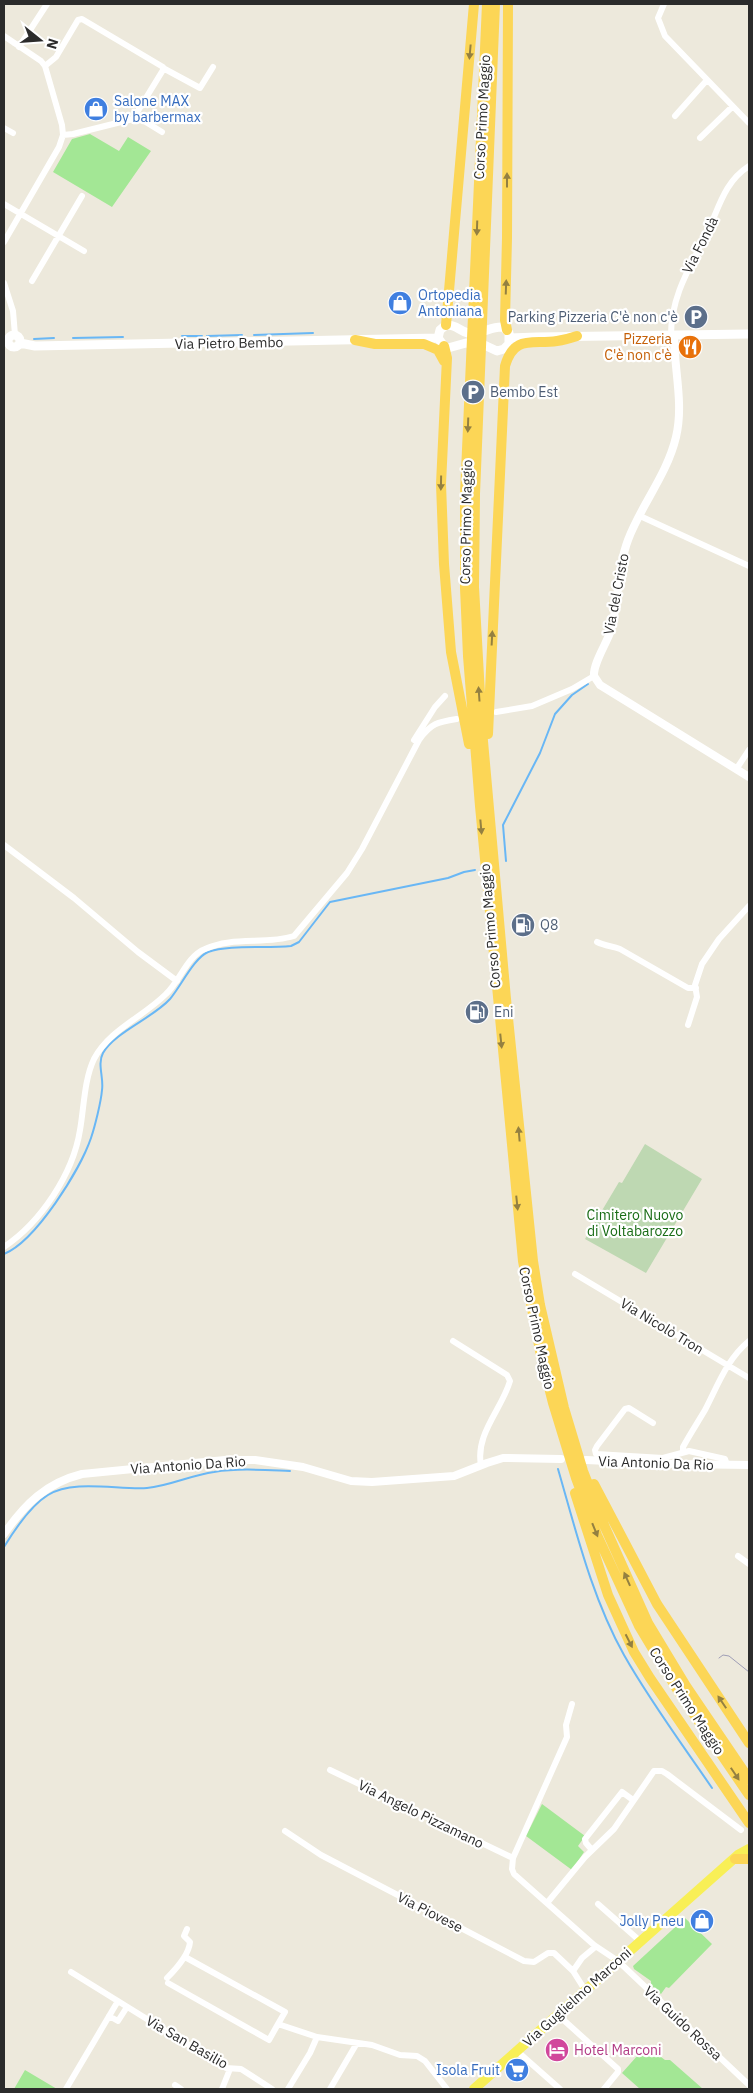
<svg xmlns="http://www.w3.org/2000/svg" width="753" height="2093" font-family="'IBM Plex Sans',sans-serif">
<rect width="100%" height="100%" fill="#ede9dc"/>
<path fill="#a3e795" d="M 90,134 L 119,151 L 128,137 L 151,151 L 112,207 L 53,172 L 72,139 Z
M 542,1804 L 585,1836 L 578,1846 L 584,1852 L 572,1870 L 526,1836 Z
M 685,1918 L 712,1944 L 669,1988 L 666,1987 L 661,1994 L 651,1985 L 651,1981 L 634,1969 L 633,1966 Z
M 646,2046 L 665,2060 L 670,2060 L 703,2089 L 640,2089 L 622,2073 Z
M 25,2070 L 57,2089 L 14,2089 Z"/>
<path fill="#bed8b2" d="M 645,1144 L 702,1179 L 646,1273 L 585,1239 L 619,1182 L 622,1183 Z"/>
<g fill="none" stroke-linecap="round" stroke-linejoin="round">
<path stroke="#69b7f5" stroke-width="2" d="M 254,335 L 313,333
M 182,336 L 202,336
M 207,336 L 242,335
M 73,338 L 123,337
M 34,339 L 54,338
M 506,861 L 503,825 L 540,753 L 555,714 L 572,695 L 588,684
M 4,1254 C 36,1241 80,1170 91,1138 C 95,1126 101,1102 102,1090 C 104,1078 97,1064 103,1053 C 115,1032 153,1018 170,999 C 181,986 194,958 208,952 C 230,944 266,949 291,946 L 299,942 L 330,902 L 448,878 L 464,872 L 475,870
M 558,1469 C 576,1531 592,1598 624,1655 C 650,1701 682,1744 712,1788
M 4,1547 C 15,1529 30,1506 48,1495 C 73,1479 118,1490 147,1488 C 170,1486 191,1475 214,1472 C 239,1468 265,1470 290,1471"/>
<path stroke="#fff" stroke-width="6" d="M 664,4 L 658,18 L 665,36 L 749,123
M 4,36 L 41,61 L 45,66 L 62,125 L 63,135 L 59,147 L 4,242
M 19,47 L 47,4
M 45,66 L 56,57 L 78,20 L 82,19 L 163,67 L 163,70 L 133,119 L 73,134 L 63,135
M 163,68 L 200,88 L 213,67
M 136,116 L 162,132
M 675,116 L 707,80
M 4,128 L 13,133
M 700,138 L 732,107
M 4,204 L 84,251
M 32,281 L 82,196
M 4,283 L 13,311 L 15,335
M 671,335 C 671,296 690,267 707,233 C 719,208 724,182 749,166
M 640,516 L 749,566
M 496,712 L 532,706 L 572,689 L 594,676
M 414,740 L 435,707 L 445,696
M 737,768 L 749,750
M 4,845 L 74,898 L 138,952 L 177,981
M 597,942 C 605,946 612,946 620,949 L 688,988 L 696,988
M 688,1025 L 697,997 L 695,985 L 702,964 L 719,939 L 749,906
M 4,1247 C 41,1222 73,1174 80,1130 C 84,1108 84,1080 94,1059 C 109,1030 143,1017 166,994 C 180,981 187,956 205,949 C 233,936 265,945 294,936 L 347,873 L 362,849 L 419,740 C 431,723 438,722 457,719
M 575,1274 L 749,1378
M 453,1341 L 507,1375 L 510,1381 C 502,1409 475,1434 481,1465
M 653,1423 L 629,1408 L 625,1409 L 597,1446 L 595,1450 L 596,1454 L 663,1458 L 689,1451 L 725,1459 L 727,1465
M 683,1452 L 683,1447 C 690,1434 698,1422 705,1410 C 718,1385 727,1359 749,1341
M 738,1556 L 749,1564
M 330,1770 L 513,1858 L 512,1869 L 514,1874 L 594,1945 L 618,1961 L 749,2085
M 285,1831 L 321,1855 L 524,1961 L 534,1962 L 548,1953 L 554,1953 L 573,1971 L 585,1990
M 592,1850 L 586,1843 L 585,1839 L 622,1792 L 633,1800
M 513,1858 L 567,1737 L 566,1725 L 572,1704
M 547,1903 L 585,1857 L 614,1829 L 654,1771 L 662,1771 L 667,1774 L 741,1830
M 598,1904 L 640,1941
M 185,1957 L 285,2012 L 278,2024 L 317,2037 L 372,2045 L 400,2055 L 417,2056 L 425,2061 L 447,2089
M 573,1971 L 582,1958 L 594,1948 L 594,1945
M 71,1972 L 226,2068 L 241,2069 L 272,2089
M 167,1978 C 176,1969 189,1955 190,1942 L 184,1936 L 187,1929
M 168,1983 L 269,2040 L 278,2024
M 558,2015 L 618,2069 L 618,2072 L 604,2089
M 109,2016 L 118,2021 L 127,2007
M 517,2051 L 560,2089
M 175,2085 L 181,2089
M 66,2089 L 118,2001
M 222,2089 L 230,2069
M 288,2089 L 310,2053 L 317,2037
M 330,2089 L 357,2043"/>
<path stroke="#fff" stroke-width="8" d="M 674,335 C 674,369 684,404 676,437 C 667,475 641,505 628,540 C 617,569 619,601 611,630 C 607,643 593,663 594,676 L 600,685 L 749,777
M 586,1460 L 676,1464 L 749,1465
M 4,1534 C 25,1504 46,1483 82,1474 L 225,1460 L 255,1460 L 303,1467 L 351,1481 L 372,1482 L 454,1476 L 487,1463 L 503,1458 L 561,1459"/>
<path stroke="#fff" stroke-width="9" d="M 446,325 C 456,324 459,331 468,333 C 483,335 490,326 503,327 L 509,333 L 509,344 L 504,349 L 497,351 L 482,344 L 466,343 L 448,348 L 444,346 L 438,338 L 440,330 Z
M8 341a6 6 0 1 1 12 0a6 6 0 1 1-12 0Z
M 510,338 L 537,337 L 749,334
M 20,343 L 35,346 L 438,338"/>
<path stroke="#f8ef56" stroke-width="10" d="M 474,2089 L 738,1855 L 749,1849"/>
<path stroke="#fcd656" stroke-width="10" d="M 487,4 L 465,494 L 465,588 L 468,656 L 480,806 L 523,1261 L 541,1356 L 553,1403 L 576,1478 L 597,1535 L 639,1626 L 678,1691 L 749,1795
M 495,4 L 475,494 L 474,587 L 482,730 L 506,999 L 533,1261 L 540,1305 L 564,1408 L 583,1471 L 604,1525 L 648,1623 L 686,1686 L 749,1779
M 446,325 L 474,4
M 507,330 L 505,320 L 507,238 L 508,4
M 355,340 L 375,344 L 424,344 L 438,350 L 444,361
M 444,346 L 447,358 L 441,484 L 444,564 L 451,652 L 469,744
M 488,734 L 505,366 C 514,334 533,345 557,341 C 564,340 571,338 577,336
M 594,1484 L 657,1604 L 749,1743
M 575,1493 L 608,1595 L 634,1652 L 650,1678 L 749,1823
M 735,1859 L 749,1859"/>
<path stroke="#9f9eb6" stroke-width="1" d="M 719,1658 L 723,1655 L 729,1656 L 749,1672"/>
</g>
<defs><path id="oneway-solid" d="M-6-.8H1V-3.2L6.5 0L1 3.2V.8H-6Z" transform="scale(1.25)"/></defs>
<g fill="#948040">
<use href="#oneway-solid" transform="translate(470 52) rotate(95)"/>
<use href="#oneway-solid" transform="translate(507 180) rotate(-90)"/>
<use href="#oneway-solid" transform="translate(477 228) rotate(92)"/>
<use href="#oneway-solid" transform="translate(506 287) rotate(-88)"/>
<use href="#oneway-solid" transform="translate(468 425) rotate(92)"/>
<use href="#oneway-solid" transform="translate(441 483) rotate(91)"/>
<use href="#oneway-solid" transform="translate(492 638) rotate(-87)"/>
<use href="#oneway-solid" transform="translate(479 694) rotate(-94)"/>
<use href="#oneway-solid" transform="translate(481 827) rotate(85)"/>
<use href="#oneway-solid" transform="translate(501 1041) rotate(84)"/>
<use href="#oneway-solid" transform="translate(519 1134) rotate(-95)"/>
<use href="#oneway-solid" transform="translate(517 1203) rotate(84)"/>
<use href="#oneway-solid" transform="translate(595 1530) rotate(68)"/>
<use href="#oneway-solid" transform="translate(627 1579) rotate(-114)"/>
<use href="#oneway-solid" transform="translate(629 1641) rotate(63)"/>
<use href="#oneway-solid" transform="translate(722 1702) rotate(-124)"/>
<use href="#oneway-solid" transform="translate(735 1774) rotate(56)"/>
</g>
<defs>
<g id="shop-disc" transform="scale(1.25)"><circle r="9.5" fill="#3f7fe0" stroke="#fff"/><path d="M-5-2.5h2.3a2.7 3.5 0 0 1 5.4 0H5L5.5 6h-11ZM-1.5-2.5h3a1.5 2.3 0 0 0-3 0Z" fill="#fff"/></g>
<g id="parking-disc" transform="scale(1.25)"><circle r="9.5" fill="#5c6f8a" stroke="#fff"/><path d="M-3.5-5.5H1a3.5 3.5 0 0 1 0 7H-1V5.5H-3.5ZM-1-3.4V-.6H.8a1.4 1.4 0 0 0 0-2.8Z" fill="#fff"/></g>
<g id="restaurant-disc" transform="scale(1.25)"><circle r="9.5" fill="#e8710a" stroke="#fff"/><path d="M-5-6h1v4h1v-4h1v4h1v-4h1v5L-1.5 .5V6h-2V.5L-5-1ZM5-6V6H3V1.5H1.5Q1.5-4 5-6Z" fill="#fff"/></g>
<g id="fuel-disc" transform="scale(1.25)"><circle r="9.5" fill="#5c6f8a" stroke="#fff"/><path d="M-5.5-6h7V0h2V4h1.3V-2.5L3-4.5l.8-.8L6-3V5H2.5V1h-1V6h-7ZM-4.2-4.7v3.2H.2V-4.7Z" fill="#fff"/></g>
<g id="hotel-disc" transform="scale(1.25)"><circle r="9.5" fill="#d1479c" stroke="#fff"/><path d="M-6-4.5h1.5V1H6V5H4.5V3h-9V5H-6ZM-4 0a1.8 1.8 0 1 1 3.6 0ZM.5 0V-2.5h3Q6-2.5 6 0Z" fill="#fff"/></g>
<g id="supermarket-disc" transform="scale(1.25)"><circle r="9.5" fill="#3f7fe0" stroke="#fff"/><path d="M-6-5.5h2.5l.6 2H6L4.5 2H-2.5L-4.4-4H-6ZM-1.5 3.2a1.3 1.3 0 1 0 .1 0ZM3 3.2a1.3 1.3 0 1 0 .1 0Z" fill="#fff"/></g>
</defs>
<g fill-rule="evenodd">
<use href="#shop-disc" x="96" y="109"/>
<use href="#shop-disc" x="400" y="303"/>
<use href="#parking-disc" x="696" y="317"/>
<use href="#restaurant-disc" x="690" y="347"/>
<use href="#parking-disc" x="473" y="392"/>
<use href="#fuel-disc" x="523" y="925"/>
<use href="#fuel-disc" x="477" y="1012"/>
<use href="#shop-disc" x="702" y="1921"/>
<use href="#hotel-disc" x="557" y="2050"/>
<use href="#supermarket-disc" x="517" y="2070"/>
</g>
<g text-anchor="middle" stroke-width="4.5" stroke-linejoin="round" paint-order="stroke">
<g font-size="14" fill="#366cbe" stroke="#fff" text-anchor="start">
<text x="114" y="106">Salone MAX<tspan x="114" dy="16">by barbermax</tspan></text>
<text x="418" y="300">Ortopedia<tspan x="418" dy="16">Antoniana</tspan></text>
<text x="684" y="1926" text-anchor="end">Jolly Pneu</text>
<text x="500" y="2075" text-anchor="end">Isola Fruit</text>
</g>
<g font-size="14" fill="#2b2b2b" stroke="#fff">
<text transform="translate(482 117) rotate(-87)" y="5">Corso Primo Maggio</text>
<text transform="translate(700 245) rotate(-63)" y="5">Via Fondà</text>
<text transform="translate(229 343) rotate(-1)" y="5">Via Pietro Bembo</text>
<text transform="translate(466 522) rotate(-89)" y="5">Corso Primo Maggio</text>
<text transform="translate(616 594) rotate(-79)" y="5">Via del Cristo</text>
<text transform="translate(490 926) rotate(-95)" y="5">Corso Primo Maggio</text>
<text transform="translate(662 1326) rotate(31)" y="5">Via Nicolò Tron</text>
<text transform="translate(537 1328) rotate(78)" y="5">Corso Primo Maggio</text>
<text transform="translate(656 1463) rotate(2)" y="5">Via Antonio Da Rio</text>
<text transform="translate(188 1465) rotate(-4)" y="5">Via Antonio Da Rio</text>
<text transform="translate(687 1701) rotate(57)" y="5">Corso Primo Maggio</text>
<text transform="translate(421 1814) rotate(26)" y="5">Via Angelo Pizzamano</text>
<text transform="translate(430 1912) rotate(27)" y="5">Via Piovese</text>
<text transform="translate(577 1997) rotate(-42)" y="5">Via Guglielmo Marconi</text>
<text transform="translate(683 2023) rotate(43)" y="5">Via Guido Rossa</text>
<text transform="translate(187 2042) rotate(30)" y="5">Via San Basilio</text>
</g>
<g font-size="14" fill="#4e5e75" stroke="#fff" text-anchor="start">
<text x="678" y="322" text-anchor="end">Parking Pizzeria C'è non c'è</text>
<text x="490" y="397">Bembo Est</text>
<text x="540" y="930">Q8</text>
<text x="494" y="1017">Eni</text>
</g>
<g font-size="14" fill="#c56008" stroke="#fff" text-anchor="end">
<text x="672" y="344">Pizzeria<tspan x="672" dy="16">C'è non c'è</tspan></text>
</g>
<g font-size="14" fill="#196c16" stroke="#fff">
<text x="635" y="1220">Cimitero Nuovo<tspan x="635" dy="16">di Voltabarozzo</tspan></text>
</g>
<g font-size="14" fill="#b23c85" stroke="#fff" text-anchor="start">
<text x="574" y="2055">Hotel Marconi</text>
</g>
</g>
<rect width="753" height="2093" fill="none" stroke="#2b2b2b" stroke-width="10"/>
<g transform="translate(40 40) rotate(107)" stroke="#ffffff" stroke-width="4" paint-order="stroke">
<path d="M0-4L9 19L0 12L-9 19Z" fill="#2b2b2b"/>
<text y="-8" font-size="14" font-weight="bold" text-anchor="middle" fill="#2b2b2b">N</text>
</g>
</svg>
